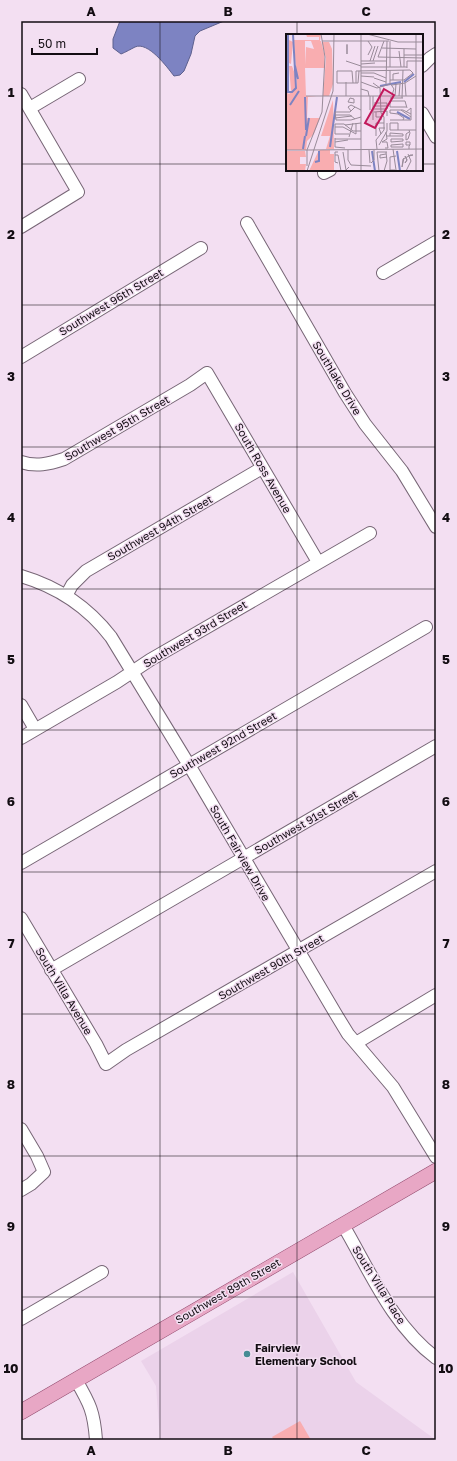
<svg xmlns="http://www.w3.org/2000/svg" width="457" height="1461" font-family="'Golos Text',sans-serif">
<rect width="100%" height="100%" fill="#f3dff2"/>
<path fill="#ebd2ea" d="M 293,1272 L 356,1382 L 436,1440 L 160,1440 L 156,1386 L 141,1361 Z"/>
<path fill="#f9adb0" d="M 300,1421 L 311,1440 L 274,1440 L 272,1437 Z"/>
<path fill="#7d83c2" stroke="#5d608e" d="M 120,21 L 224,21 L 200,31 L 195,36 L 191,54 L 184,71 L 180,75 L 174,76 C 167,67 148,41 135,47 C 131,49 126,52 121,54 L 113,48 L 113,39 Z"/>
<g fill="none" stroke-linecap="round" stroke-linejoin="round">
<g stroke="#776676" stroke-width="14">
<path id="minor" d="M 422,66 L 430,58 L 436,54
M 21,94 L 78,192 L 21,227
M 30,108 L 79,79
M 422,113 L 436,137
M 324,173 L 330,170
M 247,223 L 345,393 L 365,424 L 402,471 L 436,527
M 383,273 L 436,242
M 21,357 L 201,248
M 21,462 C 36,467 49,464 64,459 L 190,385 L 207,373 L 318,562
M 21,576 C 58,587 88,607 111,637 L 189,765 L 337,1016 L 348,1034 L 393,1087 L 436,1157
M 66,596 L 72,585 L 86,571 L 262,468
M 21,705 L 35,729
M 21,738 L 117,682 L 150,660 L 370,533
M 21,863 L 426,627
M 21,918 L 96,1044 L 106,1064 L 126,1050 L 436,871
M 51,970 L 436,746
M 356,1043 L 436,995
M 21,1129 L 37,1156 L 44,1172 L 31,1184 L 21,1190
M 343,1225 C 370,1271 392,1325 436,1358
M 21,1319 L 102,1272
M 76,1380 C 90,1404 94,1412 96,1440"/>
</g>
<g stroke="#934b6e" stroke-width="16">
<path id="major" d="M 21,1412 L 436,1171"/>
</g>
<use href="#minor" stroke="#fff" stroke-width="12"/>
<use href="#major" stroke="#e8a7c5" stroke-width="15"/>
</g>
<path fill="none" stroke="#130d13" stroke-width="1" stroke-opacity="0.55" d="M 160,21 L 160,1440M 297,21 L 297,35M 21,164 L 287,164M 422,164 L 436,164M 297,170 L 297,1440M 21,305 L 436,305M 21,447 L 436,447M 21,589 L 436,589M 21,730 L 436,730M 21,872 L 436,872M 21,1014 L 436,1014M 21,1156 L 436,1156M 21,1297 L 436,1297"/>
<circle fill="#458c94" stroke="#f3dff2" stroke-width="1.5" cx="247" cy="1354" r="4"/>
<g text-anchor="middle" stroke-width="3" stroke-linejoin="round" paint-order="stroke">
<g font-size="11" fill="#130d13" stroke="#f3dff2">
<text transform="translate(111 302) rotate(-31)" y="4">Southwest 96th Street</text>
<text transform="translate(337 378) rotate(59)" y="4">Southlake Drive</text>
<text transform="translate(117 428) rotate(-30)" y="4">Southwest 95th Street</text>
<text transform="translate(263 468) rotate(60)" y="4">South Ross Avenue</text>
<text transform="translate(160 528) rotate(-30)" y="4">Southwest 94th Street</text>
<text transform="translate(195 634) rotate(-31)" y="4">Southwest 93rd Street</text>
<text transform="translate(223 745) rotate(-30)" y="4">Southwest 92nd Street</text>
<text transform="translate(306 822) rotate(-30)" y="4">Southwest 91st Street</text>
<text transform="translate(240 853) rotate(60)" y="4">South Fairview Drive</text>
<text transform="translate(271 967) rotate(-30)" y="4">Southwest 90th Street</text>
<text transform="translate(64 991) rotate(59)" y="4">South Villa Avenue</text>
<text transform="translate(379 1285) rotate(58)" y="4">South Villa Place</text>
<text transform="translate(228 1291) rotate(-30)" y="4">Southwest 89th Street</text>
</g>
<g font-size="11" font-weight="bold" fill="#130d13" stroke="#f3dff2" text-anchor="start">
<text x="255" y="1352">Fairview<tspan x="255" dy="13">Elementary School</tspan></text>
</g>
</g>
<g transform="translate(286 34)">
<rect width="137" height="137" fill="#f3dff2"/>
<path d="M 20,0 L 35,0 L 34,7 L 19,7 L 19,31 L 20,13 L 28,15 L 25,7 L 35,7 L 38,19 L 39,34 L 19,34 L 20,62 L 31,63 L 22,63 L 21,84 L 34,84 L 28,100 L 21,107 L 20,116 L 0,116 L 0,58 L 3,60 L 11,53 L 8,6 L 33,6 L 33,3 L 21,3 ZM 3,6 L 7,8 L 5,30 L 3,29 ZM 36,8 L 43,8 L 46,15 L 47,50 L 43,62 L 37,62 L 40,24 ZM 3,32 L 6,32 L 10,43 L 10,54 L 5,57 ZM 47,66 L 48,115 L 40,115 L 44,102 L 35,102 ZM 33,116 L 44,116 L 44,120 L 48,120 L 48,137 L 23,137 ZM 0,117 L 19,117 L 20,123 L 14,123 L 14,130 L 20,130 L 19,137 L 0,137 Z" fill="#f9adb0"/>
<path fill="none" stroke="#7d83c2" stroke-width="2" d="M 2,0 L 2,58M 9,32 L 12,45M 118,48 L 128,40M 94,52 L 115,48M 0,58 L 6,58 L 10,54 L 7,0M 19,63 L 20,96M 4,71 L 13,57M 111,78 L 124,85M 20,102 L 23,84M 44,113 L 51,63M 17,115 L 19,102M 86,117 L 89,137M 111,117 L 114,137M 29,128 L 33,127 L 33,117"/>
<path fill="none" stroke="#998b99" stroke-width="1" d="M 35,0 L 39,23 L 36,78 L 21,116 L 137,115M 75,0 L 75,137M 81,0 L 112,8 L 137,8M 130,0 L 130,137M 36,7 L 103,7M 104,7 L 104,33M 61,11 L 61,20 L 61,10M 96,14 L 130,15M 118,15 L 118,33M 113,17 L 115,33M 82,21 L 86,13 L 82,7M 118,21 L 137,21M 92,23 L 137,24M 92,23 L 98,7M 60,27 L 75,32M 75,27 L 101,27M 84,27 L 89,12M 87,27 L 92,12M 75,30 L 89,29M 75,33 L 121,33M 121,34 L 121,27 L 137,27M 104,36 L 104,49 L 108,55 L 106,61M 75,39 L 88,39 L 100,44M 75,42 L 88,43M 88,44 L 100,48M 104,46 L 118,46 L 127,39M 107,46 L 107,40 L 113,39M 60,48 L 60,62M 75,48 L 91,54 L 104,50M 67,49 L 66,37 L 51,37 L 51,49 L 72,49 L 73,37M 70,49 L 70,37 L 124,36 L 127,39M 87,49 L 94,54 L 95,79 L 98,83 L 98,96 L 90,106 L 91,115M 119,49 L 120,62M 100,50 L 101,7M 106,51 L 119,49 L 130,42M 75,55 L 82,57 L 83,62M 20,62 L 44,62M 44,62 L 137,62M 87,62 L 87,86M 109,62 L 110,50M 113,62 L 114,50M 64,64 L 62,68 L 68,69 L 68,65 L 64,64M 104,64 L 117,64M 116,64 L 117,36M 88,69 L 101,69 L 101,75 L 88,75M 88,72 L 101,72M 120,73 L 104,73 L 104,67 L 119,67 L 121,74M 84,76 L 84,62M 115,76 L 125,83M 65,77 L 62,73 L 65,71 L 75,76M 49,78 L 50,86 L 65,86 L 75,83M 49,78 L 64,78 L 69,73M 88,78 L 101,77 L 101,82M 90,78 L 90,83 L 95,83 L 95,86M 49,81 L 64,81 L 69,85M 49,84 L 66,82M 104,86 L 125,86 L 125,74 L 120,78M 117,86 L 118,84 L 112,80 L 104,79 L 104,76 L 117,76 L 125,80M 59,91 L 75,89M 49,93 L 57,93 L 70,100 L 70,89M 112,96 L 112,89 L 104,89 L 104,96 L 130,96M 123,98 L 120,100 L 120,106 L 122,105 L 124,99 L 123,96M 63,100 L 49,100 L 49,90 L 58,90 L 67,97 L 75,97M 95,100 L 93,94 L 99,94M 90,102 L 90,89 L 98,89M 101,102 L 117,102 L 117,100 L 104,99 L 104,102M 63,103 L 67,89M 49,104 L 49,113 L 59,114M 49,105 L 75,105M 105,105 L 117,105 L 117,107 L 105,108 ZM 49,108 L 62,106M 96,108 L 101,108 L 102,114 L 99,114M 96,108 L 101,105 L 100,98M 93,111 L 101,97 L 101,89M 105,111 L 117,110 L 117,113 L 105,113 ZM 107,115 L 110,136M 123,115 L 123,112 L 124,111 L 124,108 L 120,108 L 120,111 L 124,111M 0,116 L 21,116 L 21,132M 62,116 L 62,126 L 65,131 L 85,132M 83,116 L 84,129M 52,118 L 49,118 L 49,128 L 52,129M 57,118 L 60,136 L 63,133M 100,120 L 94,121 L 94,124 L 101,123M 49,121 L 52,121 L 55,137M 119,122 L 121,126 L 119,129 L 121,126 ZM 118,124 L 116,133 L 117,125 L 123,122 L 127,121 L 124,121 L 123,122M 85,129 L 88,126 L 88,116M 109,136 L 104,136 L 104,123 L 110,122M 21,137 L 47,57 L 48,0M 93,137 L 91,118 L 101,118M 98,137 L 101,127 L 100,118M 120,137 L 125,127 L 122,120"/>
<path fill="#c2185b" fill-opacity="0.15" stroke="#c2185b" stroke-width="2" d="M 98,55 L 108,61 L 89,94 L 79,89 Z"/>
<rect width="137" height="137" fill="none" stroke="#130d13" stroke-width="2"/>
</g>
<rect width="457" height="1461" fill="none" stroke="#f3dff2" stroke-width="44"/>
<path d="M32 48v6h65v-6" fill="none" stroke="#130d13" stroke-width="2"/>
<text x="38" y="48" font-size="12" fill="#130d13" stroke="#f3dff2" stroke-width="3" paint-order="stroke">50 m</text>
<rect x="22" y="22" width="413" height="1417" fill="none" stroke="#130d13" stroke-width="1.5"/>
<g font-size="13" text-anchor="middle" font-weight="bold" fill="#130d13">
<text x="91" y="16">A</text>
<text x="228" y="16">B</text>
<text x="366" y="16">C</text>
<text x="11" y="97">1</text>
<text x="446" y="97">1</text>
<text x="11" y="239">2</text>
<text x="446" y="239">2</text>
<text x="11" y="381">3</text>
<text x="446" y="381">3</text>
<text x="11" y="522">4</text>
<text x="446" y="522">4</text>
<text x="11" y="664">5</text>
<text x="446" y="664">5</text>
<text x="11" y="806">6</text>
<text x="446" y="806">6</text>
<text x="11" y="948">7</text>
<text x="446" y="948">7</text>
<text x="11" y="1089">8</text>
<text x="446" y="1089">8</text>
<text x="11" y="1231">9</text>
<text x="446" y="1231">9</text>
<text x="11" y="1373">10</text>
<text x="446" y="1373">10</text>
<text x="91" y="1455">A</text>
<text x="228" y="1455">B</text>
<text x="366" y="1455">C</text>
</g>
</svg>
